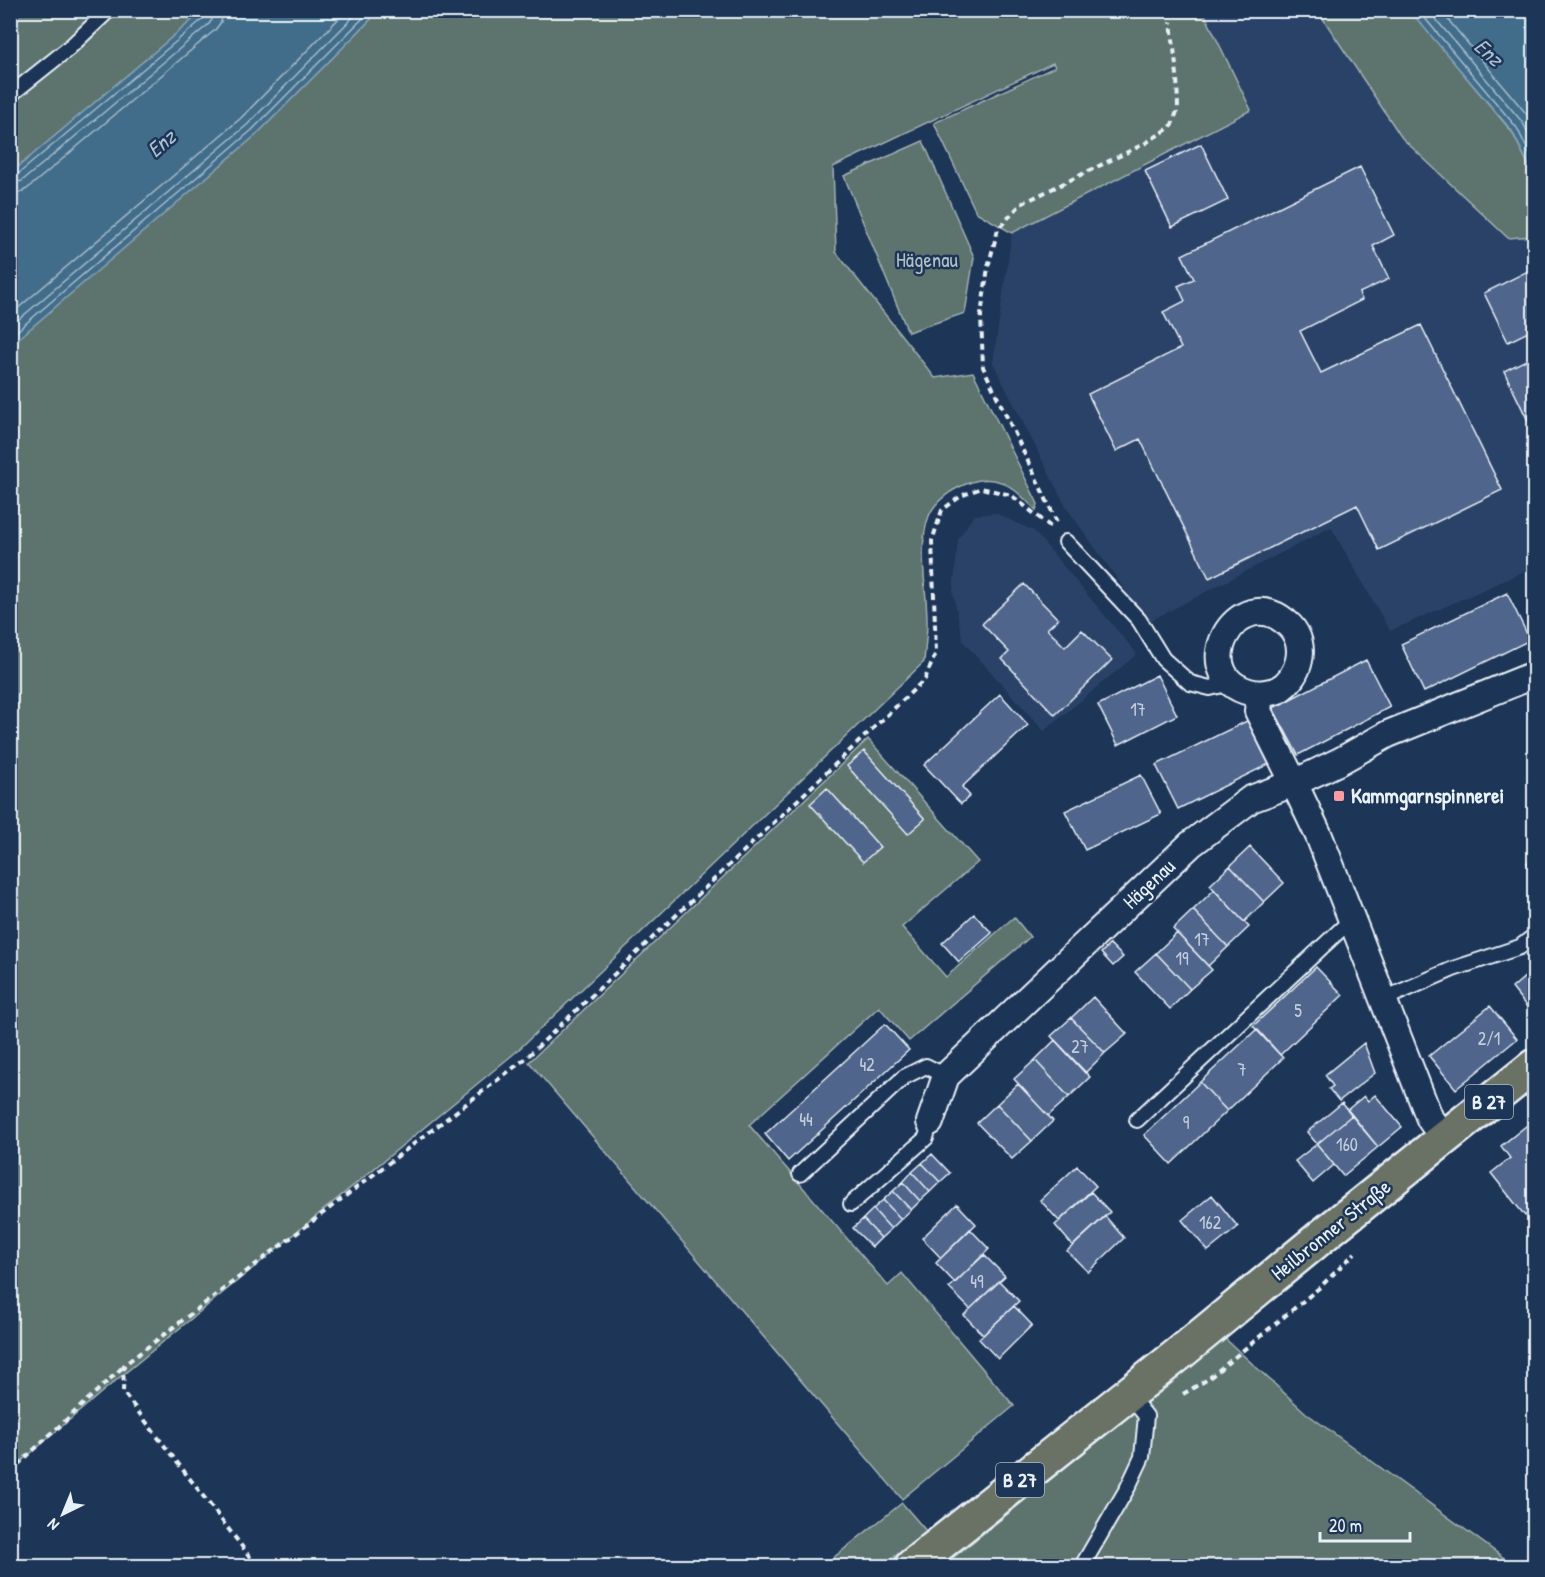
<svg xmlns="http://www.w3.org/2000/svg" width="1545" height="1577" font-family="'Patrick Hand',sans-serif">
<rect width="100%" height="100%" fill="#1d3557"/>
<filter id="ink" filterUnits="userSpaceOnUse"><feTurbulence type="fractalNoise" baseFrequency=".0167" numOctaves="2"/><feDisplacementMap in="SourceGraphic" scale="12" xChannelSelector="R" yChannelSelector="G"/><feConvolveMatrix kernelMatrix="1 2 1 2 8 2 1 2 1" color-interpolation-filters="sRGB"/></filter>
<g filter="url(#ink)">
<path fill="#2c4367" d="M 1203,11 L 1318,11 L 1402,138 L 1508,238 L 1534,236 L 1534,567 L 1390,631 L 1331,527 L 1148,622 L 1066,507 L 993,363 L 1012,233 L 1251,110 Z
M 995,513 L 1034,531 L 1137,654 L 1044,731 L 963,641 L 953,593 L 958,539 L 974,515 Z"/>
<path fill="#5d736e" stroke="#a2b2b3" stroke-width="1.5" d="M 11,11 L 203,11 L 11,173 Z
M 379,11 L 1203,11 L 1251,110 L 1012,233 L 976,212 L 934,123 L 1055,67 L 1053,63 L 833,167 L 836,252 L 935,378 L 973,372 L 1038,504 L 1036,510 C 1013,488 1000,471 966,484 C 951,490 935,501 929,516 C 917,548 927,587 927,621 C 927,634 925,648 924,662 L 516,1052 L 102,1392 L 11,1470 L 10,345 L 256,135 Z
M 1318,11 L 1411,11 L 1512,132 L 1534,176 L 1534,236 L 1508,238 L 1402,138 Z
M 923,141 L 974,257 L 965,313 L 908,332 L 844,176 Z
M 868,739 L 978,862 L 902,927 L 946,977 L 1014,917 L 1030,937 L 909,1041 L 879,1007 L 749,1125 L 888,1286 L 902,1273 L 1014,1406 L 902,1499 L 529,1062 Z
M 1220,1334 L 1306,1413 L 1515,1566 L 943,1566 L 1149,1400 Z
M 902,1503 L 927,1532 L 882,1566 L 823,1566 Z"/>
<path fill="#436d8a" stroke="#85a2b6" stroke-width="1.5" d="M 203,11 L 379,11 L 256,135 L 11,345 L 11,173 Z
M 1410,11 L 1534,11 L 1534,176 L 1512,131 Z"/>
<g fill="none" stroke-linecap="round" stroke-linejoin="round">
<path stroke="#a6bccc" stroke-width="1.5" d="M 1418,10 L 1517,128 L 1534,163
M 1428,10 L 1523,123 L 1534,146
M 1440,10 L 1529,117 L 1534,126
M 10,177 L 17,175 L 204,18 L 206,10
M 10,184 L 22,181 L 209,24 L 213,18 L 214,10
M 10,193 L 18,193 L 27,189 L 215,30 L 221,22 L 223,10
M 10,315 L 241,118 L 347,10
M 10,327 L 247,125 L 360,10
M 10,337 L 252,130 L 371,10"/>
</g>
<path fill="#4f658c" stroke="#e8f1f8" stroke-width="1.5" d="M 1201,144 L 1228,200 L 1172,227 L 1145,171 Z
M 1360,167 L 1394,235 L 1373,246 L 1389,279 L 1359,293 L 1362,300 L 1300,331 L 1321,373 L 1421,325 L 1502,490 L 1379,550 L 1357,505 L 1209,578 L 1140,439 L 1116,451 L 1088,394 L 1181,348 L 1163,312 L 1185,301 L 1178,286 L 1194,279 L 1182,255 Z
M 1534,268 L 1534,329 L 1508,342 L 1484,293 Z
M 1534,356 L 1534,433 L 1504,371 Z
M 1024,584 L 1058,619 L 1047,629 L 1065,647 L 1082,630 L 1112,660 L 1055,715 L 1002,659 L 1009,652 L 982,624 Z
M 1507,593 L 1530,640 L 1424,692 L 1401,644 Z
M 1366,660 L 1390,707 L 1298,755 L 1273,708 Z
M 1157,675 L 1177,715 L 1118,745 L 1098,705 Z
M 1000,694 L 1028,725 L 962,787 L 970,796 L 961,804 L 924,765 Z
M 1249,720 L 1271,763 L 1178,809 L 1156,765 Z
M 864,751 L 925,819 L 908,834 L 847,766 Z
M 1141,775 L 1161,814 L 1085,850 L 1065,811 Z
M 827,788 L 880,847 L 863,862 L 810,804 Z
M 1250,847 L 1284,883 L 1264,902 L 1230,866 Z
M 1534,857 L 1534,873 L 1527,863 Z
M 1230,866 L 1264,902 L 1244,922 L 1210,885 Z
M 1214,890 L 1249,927 L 1228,947 L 1193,910 Z
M 1193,910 L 1228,947 L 1208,966 L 1173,929 Z
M 974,914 L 992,933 L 959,962 L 942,943 Z
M 1177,933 L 1212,970 L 1190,989 L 1156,953 Z
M 1110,944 L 1123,957 L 1113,966 L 1101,953 Z
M 1156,953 L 1190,989 L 1170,1009 L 1135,972 Z
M 1316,967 L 1343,995 L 1280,1055 L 1253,1026 Z
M 1534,969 L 1534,1016 L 1512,988 Z
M 1093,997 L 1127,1034 L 1105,1053 L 1071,1018 Z
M 1490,1006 L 1517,1039 L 1456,1089 L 1429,1056 Z
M 1071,1018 L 1105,1053 L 1085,1073 L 1051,1036 Z
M 885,1024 L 909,1050 L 788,1161 L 765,1134 Z
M 1257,1029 L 1283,1058 L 1227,1111 L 1200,1082 Z
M 1055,1040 L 1090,1077 L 1069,1097 L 1035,1060 Z
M 1364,1043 L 1375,1073 L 1339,1101 L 1329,1089 L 1333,1086 L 1325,1075 Z
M 1035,1060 L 1069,1097 L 1048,1116 L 1014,1079 Z
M 1200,1082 L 1227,1111 L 1171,1164 L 1144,1135 Z
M 1018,1084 L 1053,1121 L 1032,1141 L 997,1104 Z
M 1375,1095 L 1402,1127 L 1378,1147 L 1347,1110 L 1364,1096 L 1368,1101 Z
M 1342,1103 L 1352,1115 L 1317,1144 L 1307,1132 Z
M 997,1104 L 1032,1141 L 1012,1159 L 977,1123 Z
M 1352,1115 L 1378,1147 L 1343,1176 L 1317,1144 Z
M 1531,1122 L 1534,1126 L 1534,1208 L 1525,1216 L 1491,1173 L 1510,1158 L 1501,1146 Z
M 1317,1144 L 1334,1165 L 1313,1183 L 1295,1161 Z
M 932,1154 L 950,1173 L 940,1182 L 922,1163 Z
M 922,1163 L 940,1182 L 930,1192 L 912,1172 Z
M 1077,1166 L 1096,1186 L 1059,1221 L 1040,1200 Z
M 912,1172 L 930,1192 L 920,1201 L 903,1182 Z
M 903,1182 L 920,1201 L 911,1210 L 893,1191 Z
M 893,1191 L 911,1210 L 901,1219 L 883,1200 Z
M 1091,1192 L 1110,1212 L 1073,1246 L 1055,1225 Z
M 1212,1195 L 1238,1227 L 1208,1251 L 1182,1220 Z
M 883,1200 L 901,1219 L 891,1229 L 873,1209 Z
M 957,1204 L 976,1224 L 941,1258 L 922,1238 Z
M 873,1209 L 891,1229 L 881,1238 L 863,1219 Z
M 1105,1216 L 1124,1238 L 1088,1272 L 1067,1251 Z
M 863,1219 L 881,1238 L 872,1247 L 853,1228 Z
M 970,1229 L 989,1249 L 955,1283 L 936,1263 Z
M 984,1255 L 1005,1276 L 970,1309 L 949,1288 Z
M 999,1281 L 1019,1301 L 983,1335 L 964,1315 Z
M 1014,1306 L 1032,1325 L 998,1359 L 979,1339 Z"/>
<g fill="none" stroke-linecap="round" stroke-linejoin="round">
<g stroke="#e8f1f8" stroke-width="18">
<path id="lane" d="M 10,95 L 69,48 L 109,10
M 1066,542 L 1139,620 L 1163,659 L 1190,683 L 1210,688 L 1231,683
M 1384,999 L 1453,969 L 1520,947 L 1534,936
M 1137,1120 L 1352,919
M 800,1174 L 904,1077 L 926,1066 L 946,1076
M 851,1204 L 926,1138 L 930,1122
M 1082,1566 L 1128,1487 L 1142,1457 L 1146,1416 L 1128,1394"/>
</g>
<g stroke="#e8f1f8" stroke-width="30">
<path id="street" d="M 1260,694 C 1266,693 1273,692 1278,690 C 1300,677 1308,645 1290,626 C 1238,573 1178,684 1260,694 L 1258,711 L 1294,783 L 1340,761 L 1388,734 L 1534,675
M 930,1122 L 946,1076 L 1191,844 L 1251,799 L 1294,783 L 1319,836 L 1430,1119 L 1444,1139"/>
</g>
<g stroke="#e8f1f8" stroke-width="38">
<path id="primary" d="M 912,1566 L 1180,1353 L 1327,1232 L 1534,1066"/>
</g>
<path stroke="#e8f1f8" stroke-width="4" stroke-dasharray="6 4.5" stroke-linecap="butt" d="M 1057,522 L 983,367 L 981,315 L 988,267 L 998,229 L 1021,204 L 1144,144 L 1171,127 L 1178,109 L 1177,75 L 1171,22
M 1183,1394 L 1208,1379 L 1319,1288 L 1355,1253
M 10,1472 L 124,1366
M 257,1566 L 123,1392 L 124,1365 L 525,1059 L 925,679 L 936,653 L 932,541 L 942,510 L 961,496 L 981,488 L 1011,495 L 1051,527"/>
<use href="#lane" stroke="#1d3557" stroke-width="14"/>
<use href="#street" stroke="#1d3557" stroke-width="26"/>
<use href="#primary" stroke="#6b7165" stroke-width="33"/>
</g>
</g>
<rect fill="#ff9aa2" stroke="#1d3557" stroke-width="2" x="1333" y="790" width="12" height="12" rx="3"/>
<g text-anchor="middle" stroke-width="5" stroke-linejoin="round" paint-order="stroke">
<g font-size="18" fill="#c2cedd">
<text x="1138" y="716">17</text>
<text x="1202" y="946">17</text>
<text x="1182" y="965">19</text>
<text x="1298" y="1017">5</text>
<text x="1489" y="1045">2/1</text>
<text x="1080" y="1053">27</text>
<text x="867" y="1071">42</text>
<text x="1242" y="1076">7</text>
<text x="806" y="1126">44</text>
<text x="1186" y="1129">9</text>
<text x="1347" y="1151">160</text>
<text x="1210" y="1229">162</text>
<text x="977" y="1288">49</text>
</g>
<g fill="#1d3557" stroke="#abb9c8" stroke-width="1.5">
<rect x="1465" y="1085" width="48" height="34" rx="4.5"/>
<rect x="996" y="1463" width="48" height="34" rx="4.5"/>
</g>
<g font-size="20" font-weight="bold" fill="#e8f1f8">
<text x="1489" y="1109">B 27</text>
<text x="1020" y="1487">B 27</text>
</g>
<g font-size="21" fill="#b0bfc1" stroke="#1d3557">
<text x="927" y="267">Hägenau</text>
</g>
<g font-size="21" font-weight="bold" fill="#e8f1f8" stroke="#1d3557" text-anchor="start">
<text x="1351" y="803">Kammgarnspinnerei</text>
</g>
<g font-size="21" fill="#e8f1f8" stroke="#1d3557">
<text transform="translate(1149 884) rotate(-43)" y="7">Hägenau</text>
<text transform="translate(1331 1230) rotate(-39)" y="7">Heilbronner Straße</text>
</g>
<g font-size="22" font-style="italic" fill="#aec3d2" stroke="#1d3557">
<text transform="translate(1489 52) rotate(42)" y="8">Enz</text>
<text transform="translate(161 143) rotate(-41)" y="8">Enz</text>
</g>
</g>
<rect width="1545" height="1577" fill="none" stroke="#1d3557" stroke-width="36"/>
<rect x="18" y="18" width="1509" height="1541" fill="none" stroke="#e8f1f8" stroke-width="2" filter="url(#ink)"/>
<g transform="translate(63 1514) rotate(223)" stroke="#1d3557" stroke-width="4.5" paint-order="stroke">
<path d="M0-4.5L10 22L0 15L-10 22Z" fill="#e8f1f8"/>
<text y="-9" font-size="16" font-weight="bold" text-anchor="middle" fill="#e8f1f8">N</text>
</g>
<path d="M1320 1532v9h90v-9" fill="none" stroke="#e8f1f8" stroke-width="3"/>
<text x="1329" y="1532" font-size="18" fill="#e8f1f8" stroke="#1d3557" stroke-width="4.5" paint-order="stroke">20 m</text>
</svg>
